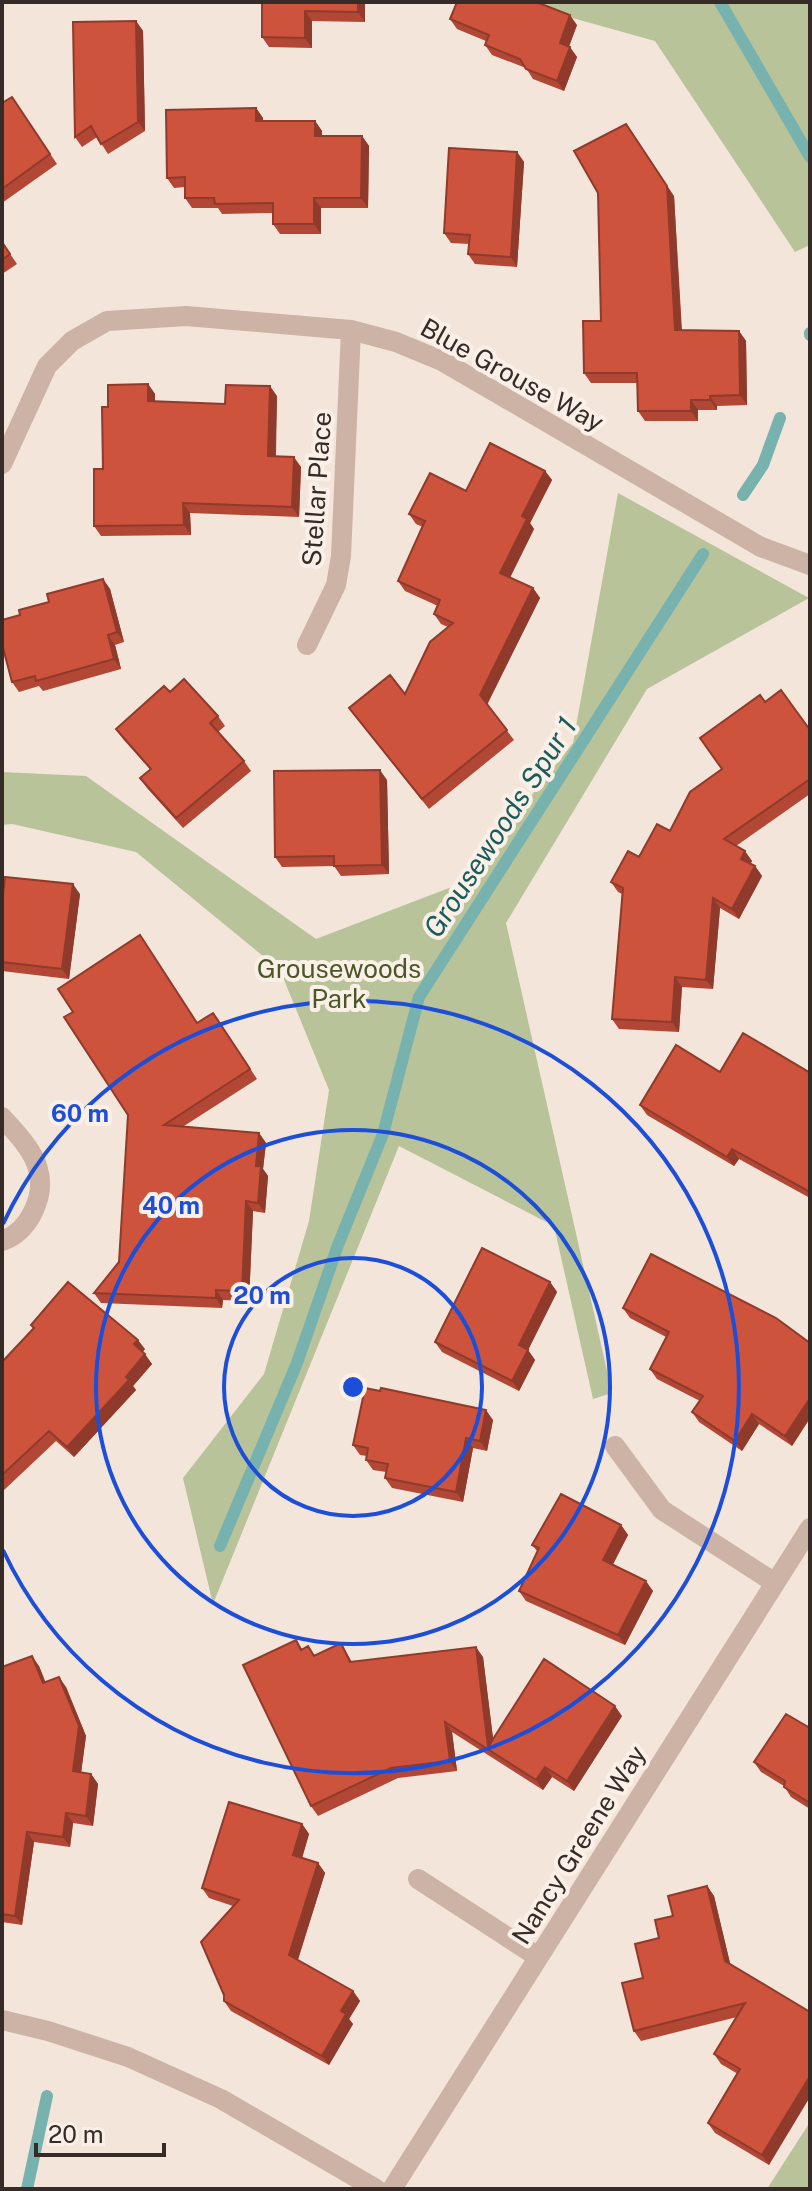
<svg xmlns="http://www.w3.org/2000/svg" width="812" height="2191" font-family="'Public Sans',sans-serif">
<rect width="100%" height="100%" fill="#f3e5da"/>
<path fill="#b9c399" d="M 515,2 L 810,2 L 810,245 L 795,252 L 655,41 Z
M 618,493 L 809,598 L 647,689 L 506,923 L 612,1393 L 593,1399 L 554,1226 L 399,1146 L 213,1604 L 183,1478 L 264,1374 L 309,1221 L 329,1090 L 280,970 L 136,852 L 12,824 L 2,825 L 2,772 L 86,776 L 316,939 L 462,883 L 573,743 Z
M 810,2122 L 810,2189 L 767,2189 Z"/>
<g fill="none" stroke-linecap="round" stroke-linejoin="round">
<path stroke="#77b2af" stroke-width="12" d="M 720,2 L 810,157
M 810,335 L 810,333
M 743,495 L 763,465 L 780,418
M 220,1546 L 297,1363 L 338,1245 L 383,1134 L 419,997 L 703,554
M 27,2189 L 47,2096"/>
<path stroke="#ccb3a5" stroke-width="20" d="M 2,464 L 47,366 L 72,341 L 107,321 L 186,316 L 351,330 L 396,342 L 442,361 L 761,547 L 810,565
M 307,645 L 336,585 L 341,556 L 351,330
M 2,1117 C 15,1132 33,1149 38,1169 C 46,1196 29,1232 2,1241
M 615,1446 L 662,1510 L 775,1583
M 418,1879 L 538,1957
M 2,2020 L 48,2031 L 128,2057 L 221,2099 L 376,2189"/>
<path stroke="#ccb3a5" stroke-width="20" d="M 392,2189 L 810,1528"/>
</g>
<path fill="#b14734" d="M 262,2 L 365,2 L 365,22 L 312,21 L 312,48 L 269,47 L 262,37 Z
M 450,19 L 577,25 L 569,47 L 577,57 L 564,91 L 533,79 L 526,68 L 492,55 L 485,45 L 486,41 L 457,29 Z
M 136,21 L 143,31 L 145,131 L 108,154 L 97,137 L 82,147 L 75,137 Z
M 12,97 L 57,164 L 2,203 L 2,103 Z
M 256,108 L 263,118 L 263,121 L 315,121 L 322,131 L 322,136 L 362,136 L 369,146 L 368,208 L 321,208 L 321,234 L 280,234 L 273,224 L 273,213 L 222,214 L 218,208 L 192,208 L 185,198 L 185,187 L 174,188 L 167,178 Z
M 517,152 L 524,162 L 517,267 L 475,264 L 468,254 L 469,244 L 451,243 L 444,233 Z
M 674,196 L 682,330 L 739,331 L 746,341 L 747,405 L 717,406 L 717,410 L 698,410 L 698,421 L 645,421 L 638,411 L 637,383 L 591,383 L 584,373 L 601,321 Z
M 2,242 L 17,264 L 2,274 Z
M 148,384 L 155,394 L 155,402 L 225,404 L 277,396 L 276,456 L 301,467 L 299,517 L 190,513 L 191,535 L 101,536 L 94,526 L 103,469 L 108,407 Z
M 545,471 L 552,480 L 530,523 L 534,529 L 510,578 L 533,588 L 540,598 L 487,704 L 514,740 L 429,809 L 349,708 L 405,694 L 448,627 L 441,624 L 434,614 L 438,606 L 405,591 L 398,581 L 423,527 L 416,524 L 409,514 L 466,491 Z
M 103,579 L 110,589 L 124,642 L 115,645 L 121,669 L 43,691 L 39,686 L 19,692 L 12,682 L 49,602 Z
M 170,692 L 218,716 L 225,726 L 218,732 L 244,761 L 251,771 L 183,828 L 147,788 L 140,778 L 150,769 L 123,739 L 116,729 Z
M 765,702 L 810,730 L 810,794 L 736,846 L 752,861 L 750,864 L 755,866 L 762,876 L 739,919 L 720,908 L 713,989 L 682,987 L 679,1032 L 619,1029 L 612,1019 L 622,894 L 618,892 L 611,882 L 670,831 L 722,769 Z
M 387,780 L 389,874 L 341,876 L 334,866 L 282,867 L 275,857 Z
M 80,894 L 69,979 L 2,971 L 2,903 Z
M 213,1013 L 257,1079 L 184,1126 L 259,1133 L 266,1143 L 263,1169 L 268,1176 L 265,1213 L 253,1211 L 249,1301 L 223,1300 L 222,1308 L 101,1303 L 94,1293 L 119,1262 L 197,1023 Z
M 810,1070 L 810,1198 L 739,1159 L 734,1166 L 647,1115 L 640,1105 L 720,1072 L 809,1072 Z
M 550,1282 L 557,1292 L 528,1350 L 535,1360 L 519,1391 L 442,1352 L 435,1342 Z
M 623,1308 L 810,1343 L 810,1418 L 792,1446 L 759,1424 L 742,1451 L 699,1422 L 692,1412 L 700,1401 L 657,1379 L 650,1369 L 666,1337 L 630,1318 Z
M 31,1325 L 145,1349 L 142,1352 L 152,1364 L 133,1386 L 136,1390 L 74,1457 L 56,1441 L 3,1491 L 2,1362 L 33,1328 Z
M 493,1420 L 487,1451 L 473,1448 L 463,1502 L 392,1488 L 385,1478 L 386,1472 L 373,1470 L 366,1460 L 367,1456 L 360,1455 L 353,1445 Z
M 621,1525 L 628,1535 L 613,1564 L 653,1591 L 625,1645 L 526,1601 L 519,1591 L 538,1552 L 532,1545 Z
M 296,1640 L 302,1649 L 315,1655 L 341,1643 L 352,1662 L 483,1657 L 493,1739 L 622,1716 L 574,1791 L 552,1777 L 543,1790 L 452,1732 L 457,1771 L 398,1778 L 318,1816 L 311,1806 Z
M 39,1666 L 45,1682 L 66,1687 L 86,1736 L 81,1772 L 91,1774 L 98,1784 L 93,1826 L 73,1823 L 70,1847 L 34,1842 L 22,1925 L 2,1922 L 2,1667 Z
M 810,1728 L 810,1809 L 791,1797 L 784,1786 L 761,1772 L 754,1762 Z
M 302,1824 L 309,1834 L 302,1858 L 318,1863 L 325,1873 L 298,1960 L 353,1991 L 360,2001 L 349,2019 L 353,2024 L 329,2065 L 231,2011 L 224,2001 L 233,1906 L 209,1898 L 202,1888 Z
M 707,1886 L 714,1896 L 730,1964 L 810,2012 L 769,2165 L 715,2133 L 708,2123 L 738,2074 L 721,2064 L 714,2054 L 737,2017 L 641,2041 L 634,2031 L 643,1978 L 659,1938 L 673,1916 Z"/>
<path fill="#903a2b" d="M 358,2 L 365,2 L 365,22 L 358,12 Z
M 305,11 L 312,21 L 312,48 L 305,38 Z
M 570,15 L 577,25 L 566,53 L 560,43 Z
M 136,21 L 143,31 L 145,131 L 138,122 Z
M 570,47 L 577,57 L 564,91 L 557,81 Z
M 256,108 L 263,118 L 263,131 L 256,121 Z
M 315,121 L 322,131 L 322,146 L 315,136 Z
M 626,124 L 674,196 L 682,340 L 675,330 Z
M 362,136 L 369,146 L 368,208 L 361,198 Z
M 517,152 L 524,162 L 517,267 L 511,257 Z
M 314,198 L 321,208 L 321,234 L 314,224 Z
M 739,331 L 746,341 L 747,405 L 740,395 Z
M 148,384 L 155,394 L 155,411 L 148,401 Z
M 270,386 L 277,396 L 275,466 L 268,456 Z
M 710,396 L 717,406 L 717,410 L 710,400 Z
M 691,400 L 698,410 L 698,421 L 691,411 Z
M 294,457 L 301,467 L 299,517 L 292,507 Z
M 545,471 L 552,480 L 530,523 L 534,529 L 507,583 L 500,573 L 522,516 Z
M 183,503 L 190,513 L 191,535 L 184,525 Z
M 103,579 L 110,589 L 124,642 L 117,632 Z
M 533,588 L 540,598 L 487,705 L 480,695 Z
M 108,635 L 115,645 L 121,669 L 114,659 Z
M 380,770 L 387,780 L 389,874 L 382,865 Z
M 745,851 L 752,861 L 748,869 L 741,859 Z
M 755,866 L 762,876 L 739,919 L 732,909 Z
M 73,884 L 80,894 L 69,979 L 62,969 Z
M 713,898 L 720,908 L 713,989 L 706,980 Z
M 675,977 L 682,987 L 679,1032 L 672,1022 Z
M 259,1133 L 266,1143 L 263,1169 L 268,1176 L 265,1213 L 258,1203 L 256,1166 Z
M 732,1149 L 739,1159 L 734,1166 L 727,1157 Z
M 246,1201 L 253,1211 L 249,1301 L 242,1291 Z
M 550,1282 L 557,1292 L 528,1350 L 535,1360 L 519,1391 L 512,1381 L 519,1345 Z
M 216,1290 L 223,1300 L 222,1308 L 216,1298 Z
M 138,1340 L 145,1349 L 141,1354 L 134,1344 Z
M 145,1354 L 152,1364 L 133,1386 L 136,1390 L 74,1457 L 67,1447 Z
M 810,1398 L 810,1418 L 792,1446 L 785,1436 Z
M 486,1410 L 493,1420 L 487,1451 L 480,1441 Z
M 752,1414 L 759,1424 L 742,1451 L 735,1441 Z
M 466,1438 L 473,1448 L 463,1502 L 456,1492 Z
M 621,1525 L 628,1535 L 610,1570 L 603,1560 Z
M 646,1581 L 653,1591 L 625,1645 L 618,1635 Z
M 476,1647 L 483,1657 L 495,1754 L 488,1747 Z
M 32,1656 L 39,1666 L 50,1693 L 43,1683 Z
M 59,1677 L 66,1687 L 86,1736 L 80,1781 L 73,1771 Z
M 615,1706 L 622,1716 L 574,1791 L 567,1781 Z
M 445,1722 L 452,1732 L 457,1771 L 450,1761 Z
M 545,1767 L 552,1777 L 543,1790 L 536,1780 Z
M 91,1774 L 98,1784 L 93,1826 L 86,1816 Z
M 66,1813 L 73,1823 L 70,1847 L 63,1837 Z
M 302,1824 L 309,1834 L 300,1865 L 293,1855 Z
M 27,1832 L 34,1842 L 22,1925 L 15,1916 Z
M 318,1863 L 325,1873 L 296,1965 L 289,1955 Z
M 707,1886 L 714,1896 L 732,1971 L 725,1961 Z
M 353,1991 L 360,2001 L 349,2019 L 353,2024 L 329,2065 L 322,2056 L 341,2011 Z
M 810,2076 L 810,2097 L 769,2165 L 762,2155 Z"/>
<path fill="#ce533d" stroke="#903a2b" stroke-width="2" d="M 262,2 L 358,2 L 358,12 L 305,11 L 305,38 L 262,37 Z
M 457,2 L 536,2 L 570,15 L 560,43 L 570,47 L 557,81 L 526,69 L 520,59 L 485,45 L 489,35 L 450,19 Z
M 136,21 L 138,122 L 101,144 L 91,126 L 75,137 L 73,22 Z
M 12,97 L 50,154 L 2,189 L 2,103 Z
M 256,108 L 256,121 L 315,121 L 315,136 L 362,136 L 361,198 L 314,198 L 314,224 L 273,224 L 273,203 L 215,204 L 214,198 L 185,198 L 185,177 L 167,178 L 166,110 Z
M 626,124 L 667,186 L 675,330 L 739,331 L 740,395 L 710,396 L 710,400 L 691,400 L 691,411 L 638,411 L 637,373 L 584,373 L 583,321 L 601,321 L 598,193 L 574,151 Z
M 449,148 L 517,152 L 511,257 L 468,254 L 470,235 L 444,233 Z
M 2,242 L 10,254 L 2,260 Z
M 148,384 L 148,401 L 225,404 L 226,385 L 270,386 L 268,456 L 294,457 L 292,507 L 183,503 L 184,525 L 94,526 L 94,469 L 103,469 L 102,407 L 108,407 L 108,385 Z
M 490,443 L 545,471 L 522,516 L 527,519 L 500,573 L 533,588 L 480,695 L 507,730 L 422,799 L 349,708 L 390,675 L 405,694 L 430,642 L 453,623 L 434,614 L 440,600 L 398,581 L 425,521 L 409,514 L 430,473 L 466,491 Z
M 103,579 L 117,632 L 108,635 L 114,659 L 36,681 L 35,676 L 12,682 L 2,644 L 2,620 L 20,615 L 19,610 L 49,602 L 47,594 Z
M 184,679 L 218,716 L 210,723 L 244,761 L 176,818 L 140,778 L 151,769 L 116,729 L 164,686 L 170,692 Z
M 781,690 L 810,730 L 810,779 L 724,839 L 745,851 L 741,859 L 755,866 L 732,909 L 713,898 L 706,980 L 675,977 L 672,1022 L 612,1019 L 623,888 L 611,882 L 628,851 L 639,857 L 657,824 L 670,831 L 690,792 L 722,769 L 700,738 L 760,695 L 765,702 Z
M 380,770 L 382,865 L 334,866 L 334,856 L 275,857 L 274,771 Z
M 5,877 L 73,884 L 62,969 L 2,962 L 2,903 Z
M 140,935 L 197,1023 L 213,1013 L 250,1069 L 164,1125 L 259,1133 L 256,1166 L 261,1166 L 258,1203 L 246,1201 L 242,1291 L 216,1290 L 216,1298 L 94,1293 L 119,1262 L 128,1115 L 64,1017 L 73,1012 L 58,989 Z
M 743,1033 L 809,1072 L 810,1070 L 810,1192 L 732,1149 L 727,1157 L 640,1105 L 676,1045 L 720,1072 Z
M 482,1248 L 550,1282 L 519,1345 L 528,1350 L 512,1381 L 435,1342 Z
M 651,1254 L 776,1318 L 810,1343 L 810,1398 L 785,1436 L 752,1414 L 735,1441 L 692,1412 L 703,1396 L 650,1369 L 669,1332 L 623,1308 Z
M 68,1282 L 138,1340 L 134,1344 L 145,1354 L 126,1377 L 129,1380 L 67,1447 L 49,1431 L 2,1475 L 2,1362 L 34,1328 L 31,1325 Z
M 365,1388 L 380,1391 L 381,1388 L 486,1410 L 480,1441 L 466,1438 L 456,1492 L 385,1478 L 388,1464 L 366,1460 L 368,1448 L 353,1445 Z
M 561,1494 L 621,1525 L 603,1560 L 646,1581 L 618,1635 L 519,1591 L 539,1548 L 532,1545 Z
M 296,1640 L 301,1650 L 308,1646 L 314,1656 L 341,1643 L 350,1662 L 476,1647 L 488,1747 L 544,1659 L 615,1706 L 567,1781 L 545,1767 L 536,1780 L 445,1722 L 450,1761 L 391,1768 L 311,1806 L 243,1665 Z
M 32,1656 L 43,1683 L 59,1677 L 79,1726 L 73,1771 L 91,1774 L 86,1816 L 66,1813 L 63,1837 L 27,1832 L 15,1916 L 2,1914 L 2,1667 Z
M 786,1714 L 810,1728 L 810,1803 L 784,1787 L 785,1781 L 754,1762 Z
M 229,1802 L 302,1824 L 293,1855 L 318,1863 L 289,1955 L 353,1991 L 341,2011 L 346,2014 L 322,2056 L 224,2001 L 224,1995 L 201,1942 L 239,1900 L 202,1888 Z
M 707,1886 L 725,1961 L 810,2012 L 810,2076 L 762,2155 L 708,2123 L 740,2069 L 714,2054 L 745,2003 L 634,2031 L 622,1983 L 643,1978 L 635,1944 L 659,1938 L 655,1920 L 673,1916 L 668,1896 Z"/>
<g fill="none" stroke="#1d4ed8" stroke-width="4">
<circle cx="353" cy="1387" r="129"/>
<circle cx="353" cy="1387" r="257"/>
<path d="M3 1224A386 386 0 1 1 3 1550"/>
</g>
<g text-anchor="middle" stroke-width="8" stroke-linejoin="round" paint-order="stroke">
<g font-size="26" fill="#372b27" stroke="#fbf0e7">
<text transform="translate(512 375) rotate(29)" y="9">Blue Grouse Way</text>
<text transform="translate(317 489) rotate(-86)" y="9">Stellar Place</text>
<text transform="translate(579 1845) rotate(-58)" y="9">Nancy Greene Way</text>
</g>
<g font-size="26" fill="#4b5729" stroke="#fbf0e7">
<text x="339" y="978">Grousewoods<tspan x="339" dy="30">Park</tspan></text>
</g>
<g font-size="28" font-style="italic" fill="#195c5a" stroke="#fbf0e7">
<text transform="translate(500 827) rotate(-57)" y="10">Grousewoods Spur 1</text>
</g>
</g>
<circle cx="353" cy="1387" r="12" fill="#1d4ed8" stroke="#fbf0e7" stroke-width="4"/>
<g font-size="24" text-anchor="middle" font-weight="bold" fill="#1d4ed8" stroke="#fbf0e7" stroke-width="8" stroke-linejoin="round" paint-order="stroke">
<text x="80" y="1122">60 m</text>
<text x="171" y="1214">40 m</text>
<text x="262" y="1304">20 m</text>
</g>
<rect width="812" height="2191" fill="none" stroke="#372b27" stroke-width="8"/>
<path d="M36 2143v12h128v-12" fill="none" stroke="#372b27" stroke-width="4"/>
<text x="48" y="2143" font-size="24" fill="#372b27" stroke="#fbf0e7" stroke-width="6" paint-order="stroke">20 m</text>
</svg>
